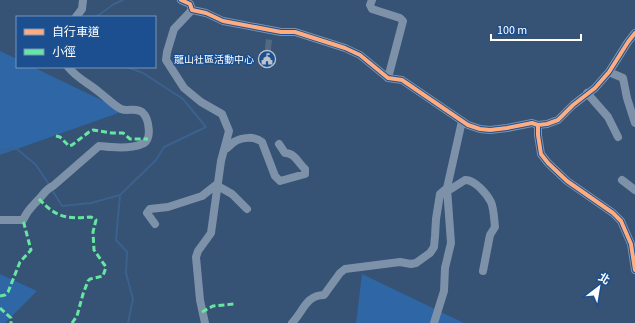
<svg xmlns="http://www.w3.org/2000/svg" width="635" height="323" font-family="'Source Sans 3','Noto Sans TC',sans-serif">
<rect width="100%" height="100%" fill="#365274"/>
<path fill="#2f66a5" d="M 0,51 L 17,59 L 17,67 L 33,67 L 124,111 L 0,155 Z
M 0,274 L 37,291 L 5,323 L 0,323 Z
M 362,274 L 464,323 L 356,323 Z"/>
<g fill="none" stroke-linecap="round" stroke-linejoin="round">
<path stroke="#3b618d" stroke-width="2" d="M 96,17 L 114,4 L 123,0
M 0,150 L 17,149 L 36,165 L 50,186
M 52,190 L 62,206 L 91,203 L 120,195 L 156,160 L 164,147 L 206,127 L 183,99 L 143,73 L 127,67
M 120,195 L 116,240 L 127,252 L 126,273 L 133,299 L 128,323"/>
</g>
<path fill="#526984" d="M 266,39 L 272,40 L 269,67 L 263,66 Z"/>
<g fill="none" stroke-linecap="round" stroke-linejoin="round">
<path stroke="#7d92a8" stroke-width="8" d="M 181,0 L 190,4 L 192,10 L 206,13 L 223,21 L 281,32 L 295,32 L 345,48 L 360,55 L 388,78 L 402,80 L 468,125 L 480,129 L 490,130 L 507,128 L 532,123 L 538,125 L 547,124 L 558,120 L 573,105 L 595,88 L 609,72 L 628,42 L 635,33
M 372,0 L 370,5 L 372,9 L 400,18 L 403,21 L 388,78
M 192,10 L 174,29 L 167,52 L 166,60 L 184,88 L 201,102 L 222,114 L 229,131 L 221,161 L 211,233 L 198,251 L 196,257 L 200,300 L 205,323
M 76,17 L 82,9 L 83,0
M 609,72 L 623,78 L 627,98 L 635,123
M 587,93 L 608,117 L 618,137
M 538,125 L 538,135 L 541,154 L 548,163 L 567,181 L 613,213 L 621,221 L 631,244 L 635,270
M 224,150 C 228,148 230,145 234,142 C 242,137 255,136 262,142 L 275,176 L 280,181 L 305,174 L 305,169 C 298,163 295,153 285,153 L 279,144
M 622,180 L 635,190
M 0,220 L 23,220 C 28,209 31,208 39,199 C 44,194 46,189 53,186 L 99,146 C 103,146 107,147 111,147 C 122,148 132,148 142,144 C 153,141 149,118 142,112 C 135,107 128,112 121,109 C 113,105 106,97 99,92 C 87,82 78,79 68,67
M 155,224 L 147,213 L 150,209 L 168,207 L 202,196 L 216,185 L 232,194 L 247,209
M 292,323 C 303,312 306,295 324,295 L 340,273 L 345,269 L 400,262 L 411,264 L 416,263 L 430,253 L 434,247 L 435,236 L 436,219 L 440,194 L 447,188 L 451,189 L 465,180 C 474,179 487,194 491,202 C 494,209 494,219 495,227 L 490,235 L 483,271
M 434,323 L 444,291 L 445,268 L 451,243 L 447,188 L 462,121"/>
<path stroke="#66e7a1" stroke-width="3" stroke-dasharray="6 3" stroke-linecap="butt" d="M 56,136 L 60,137 L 69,146 L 72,145 L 89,132 L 93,130 L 112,133 L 123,133 L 130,139 L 148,139
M 39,199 C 57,218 66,219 91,217 L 96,220 L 93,232 L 94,250 L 106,267 L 103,276 L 90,279 L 88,281 L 83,294 L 77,316 L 72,323
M 0,296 L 5,295 L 8,292 L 20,262 L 31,250 L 23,220
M 0,308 L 11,318 L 11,323
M 202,312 L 213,306 L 234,304"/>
<g stroke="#1b4f8f" stroke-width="6">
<path id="cycleway" d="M 181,0 L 190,4 L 192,10 L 206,13 L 223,21 L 281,32 L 295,32 L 345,48 L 360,55 L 388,78 L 402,80 L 468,125 L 480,129 L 490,130 L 507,128 L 532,123 L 538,125 L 547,124 L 558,120 L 573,105 L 595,88 L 609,72 L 628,42 L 635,33
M 538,125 L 538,135 L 541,154 L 548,163 L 567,181 L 613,213 L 621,221 L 631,244 L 635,270"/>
</g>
<use href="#cycleway" stroke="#ffac80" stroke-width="4"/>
</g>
<defs>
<g id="civic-ring" transform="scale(0.9)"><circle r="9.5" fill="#1b4f8f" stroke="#b9c2ce" stroke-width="1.5"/><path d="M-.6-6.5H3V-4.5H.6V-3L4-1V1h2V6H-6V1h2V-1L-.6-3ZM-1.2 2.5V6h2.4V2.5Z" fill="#b9c2ce"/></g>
</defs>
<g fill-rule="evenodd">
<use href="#civic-ring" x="267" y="59"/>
</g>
<g text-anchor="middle" stroke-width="3" stroke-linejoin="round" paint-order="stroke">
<g font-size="10" fill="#fff" stroke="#1b4f8f" text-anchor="end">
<text x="254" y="63">龍山社區活動中心</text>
</g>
</g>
<rect x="16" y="16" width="140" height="52" fill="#1b4f8f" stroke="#7695bc"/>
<rect x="24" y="29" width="20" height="6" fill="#ffac80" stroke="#7695bc"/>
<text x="52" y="36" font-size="12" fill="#ffffff">自行車道</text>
<rect x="24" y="49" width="20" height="6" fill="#66e7a1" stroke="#7695bc"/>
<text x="52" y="56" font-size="12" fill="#ffffff">小徑</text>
<g transform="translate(599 287) rotate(31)" stroke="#1b4f8f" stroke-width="3" paint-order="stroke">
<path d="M0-3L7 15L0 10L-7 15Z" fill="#ffffff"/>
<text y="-6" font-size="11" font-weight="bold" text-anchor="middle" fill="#ffffff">北</text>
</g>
<path d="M491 34v6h90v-6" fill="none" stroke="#ffffff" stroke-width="2"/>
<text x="497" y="34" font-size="12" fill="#ffffff" stroke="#1b4f8f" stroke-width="3" paint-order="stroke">100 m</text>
</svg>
